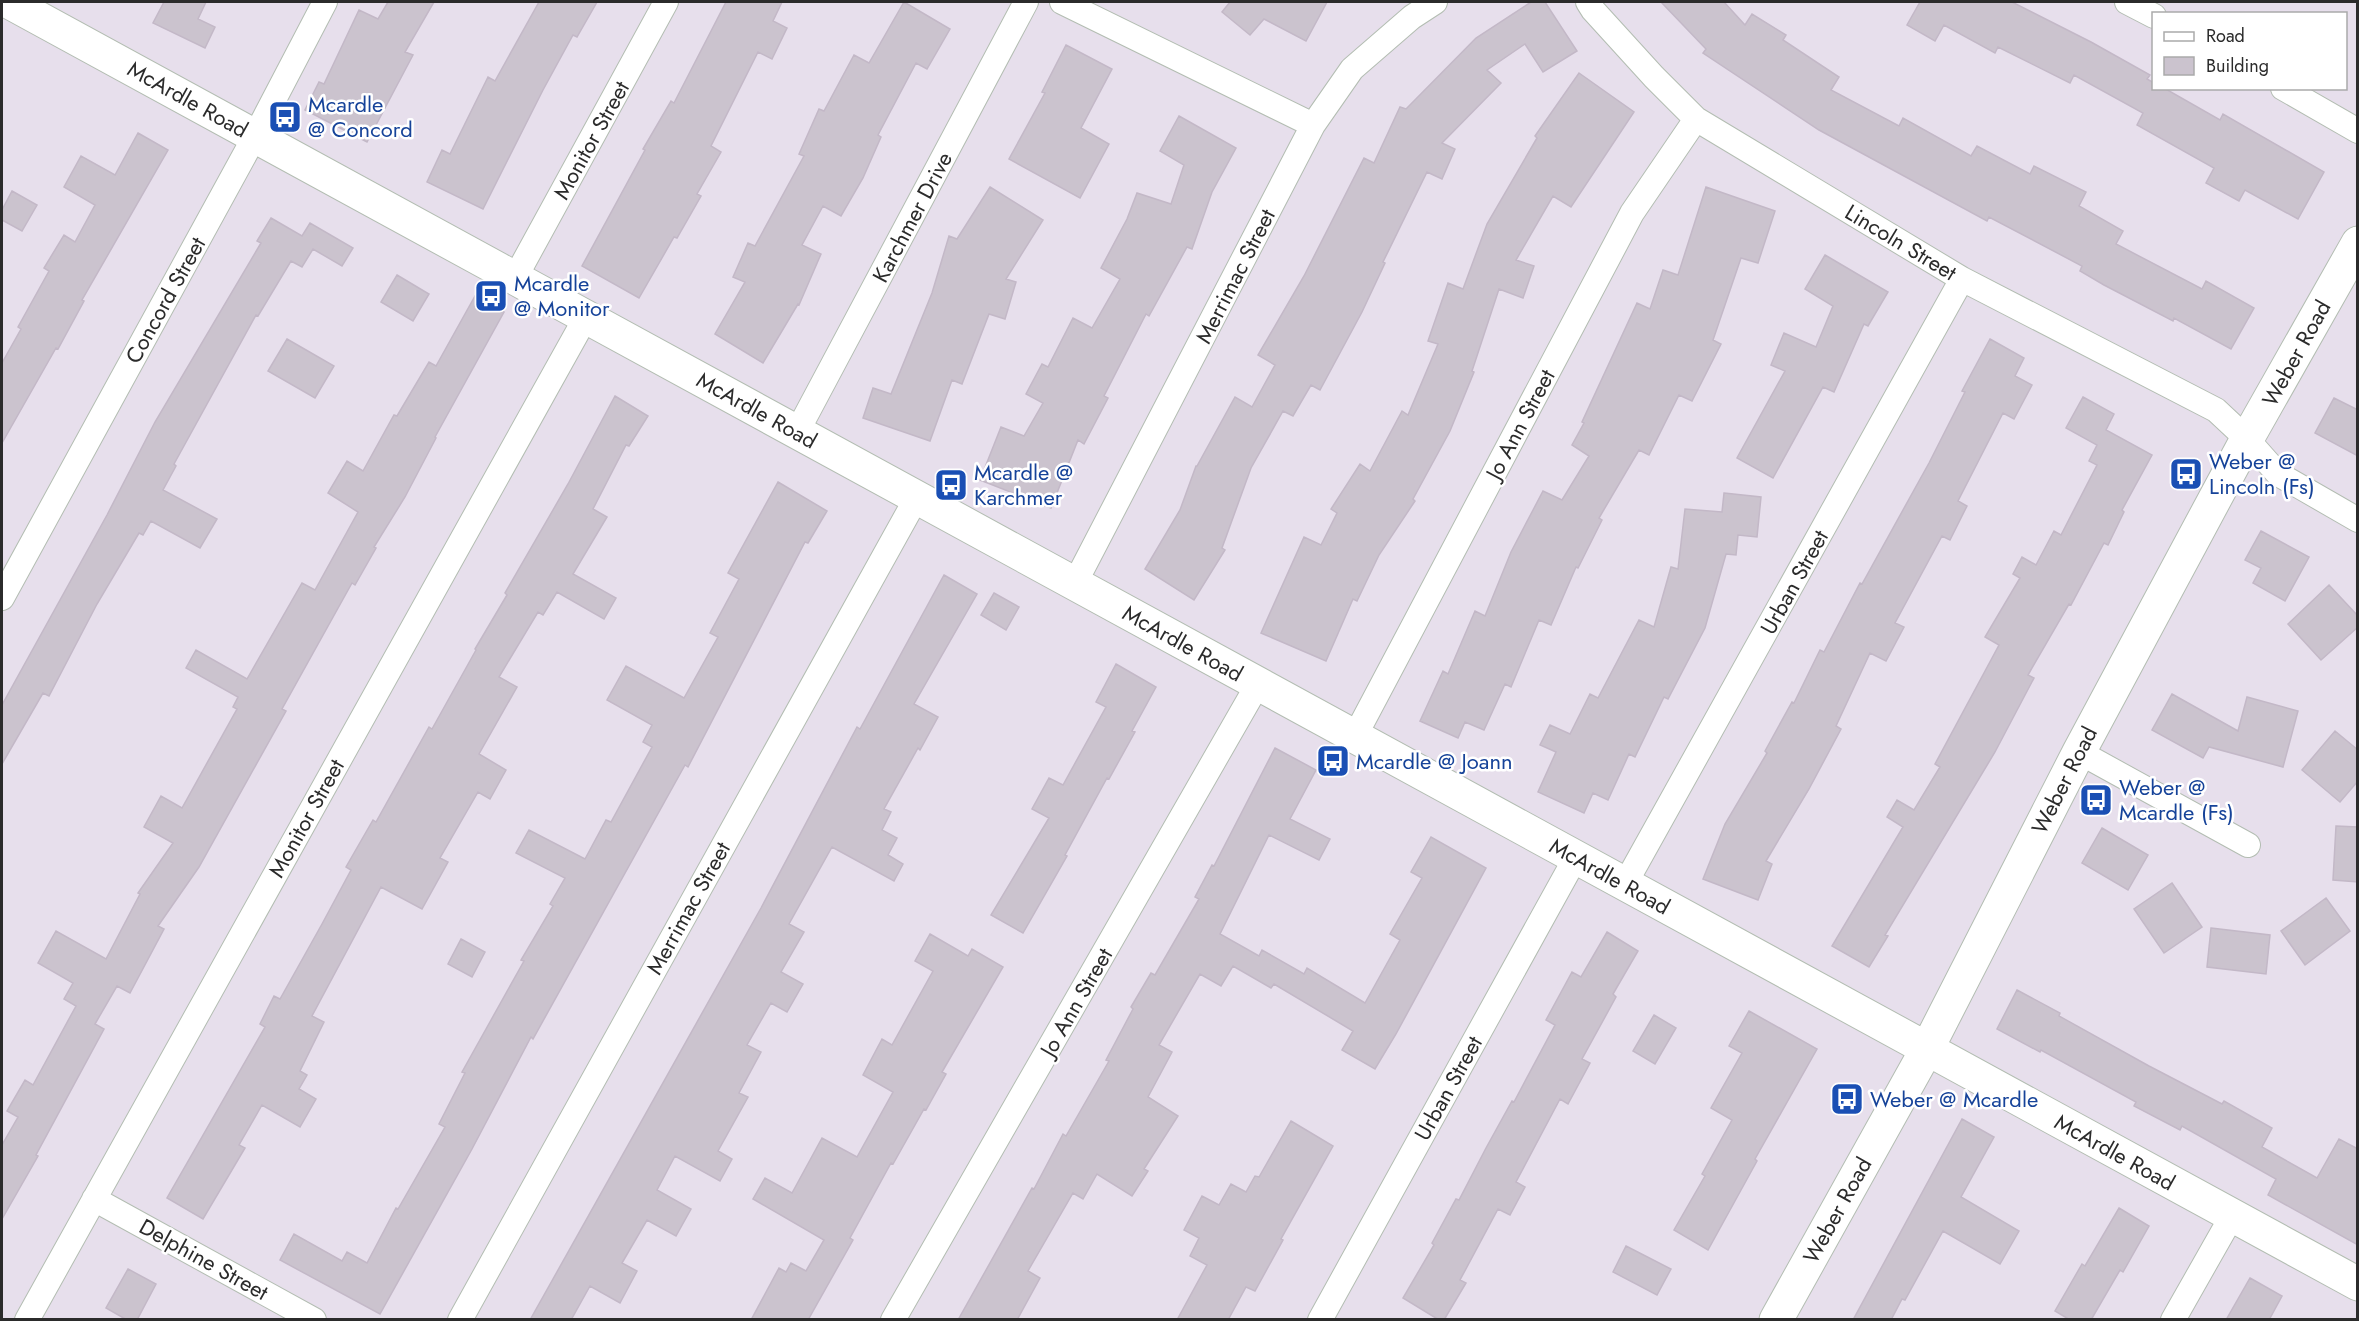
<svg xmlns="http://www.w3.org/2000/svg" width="2359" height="1321" font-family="Jost,sans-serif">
<rect width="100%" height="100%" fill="#e7dfec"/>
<path fill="#cbc3ce" stroke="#c3b8c7" stroke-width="1.5" d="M 164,2 L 206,2 L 198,19 L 215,27 L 205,48 L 153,23 Z
M 388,2 L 434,2 L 405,52 L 413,55 L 367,142 L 305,110 L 319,82 L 324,84 L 359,10 L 378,19 Z
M 539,2 L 597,2 L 577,37 L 573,35 L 543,90 L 483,209 L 427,182 L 442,150 L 450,154 L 488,77 L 495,81 Z
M 726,2 L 782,2 L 773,21 L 787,28 L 772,59 L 758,52 L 711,146 L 721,152 L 697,194 L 701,196 L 677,238 L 674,237 L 639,298 L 582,266 L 645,150 L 643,149 L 671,101 L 674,103 Z
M 904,2 L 950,29 L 927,69 L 916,63 L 878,135 L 881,137 L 863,178 L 841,216 L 823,206 L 802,245 L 821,254 L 799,305 L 798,304 L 763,363 L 715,334 L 745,282 L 733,277 L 748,243 L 755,246 L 804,156 L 799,154 L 819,109 L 824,111 L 854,55 L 869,63 Z
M 1230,2 L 1327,2 L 1306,41 L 1264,19 L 1250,35 L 1222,12 Z
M 1531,2 L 1545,2 L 1577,51 L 1543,72 L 1525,44 L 1487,70 L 1501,83 L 1442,143 L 1455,149 L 1442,179 L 1427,172 L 1383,262 L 1385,263 L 1362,312 L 1320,390 L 1311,385 L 1293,416 L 1283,411 L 1251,468 L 1222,548 L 1225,550 L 1194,600 L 1145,569 L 1180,510 L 1196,466 L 1197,466 L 1235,397 L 1252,407 L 1275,365 L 1258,355 L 1304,276 L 1364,158 L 1374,163 L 1400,107 L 1406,109 L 1476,38 Z
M 1661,2 L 1724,2 L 1745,25 L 1752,14 L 1786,35 L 1783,40 L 1839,77 L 1831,90 L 1899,126 L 1903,118 L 1971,156 L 1977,146 L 2030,174 L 2034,166 L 2086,192 L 2079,206 L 2123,231 L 2116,244 L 2202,289 L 2206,281 L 2254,308 L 2231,349 L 2174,318 L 2173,321 L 2104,285 L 2080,271 L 2082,266 L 1989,217 L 1987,221 L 1819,130 L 1703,53 L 1706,49 Z
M 1920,2 L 2012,2 L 2091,42 L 2150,75 L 2147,79 L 2154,83 L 2154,88 L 2164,88 L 2220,120 L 2223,114 L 2324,172 L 2298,219 L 2245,190 L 2239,201 L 2206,183 L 2214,168 L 2137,125 L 2143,113 L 2074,75 L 2070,83 L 1998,47 L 1995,53 L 1944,25 L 1935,41 L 1907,25 Z
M 1066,45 L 1112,69 L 1081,128 L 1109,144 L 1080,198 L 1009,159 L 1045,93 L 1042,92 Z
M 1579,73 L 1634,112 L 1571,207 L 1553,196 L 1516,260 L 1534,266 L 1523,298 L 1499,289 L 1472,371 L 1474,372 L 1450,431 L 1413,499 L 1415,501 L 1379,555 L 1357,601 L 1353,599 L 1326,661 L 1261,633 L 1304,537 L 1321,545 L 1337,513 L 1331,509 L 1360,464 L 1370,471 L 1402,411 L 1408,415 L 1438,344 L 1428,341 L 1448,283 L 1463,289 L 1487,224 L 1537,138 L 1535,136 Z
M 1179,116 L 1236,148 L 1212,192 L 1192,249 L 1187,247 L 1149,316 L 1146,314 L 1104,396 L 1108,398 L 1084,444 L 1078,440 L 1051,508 L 980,480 L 1001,427 L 1024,436 L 1043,403 L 1026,394 L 1042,364 L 1048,367 L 1073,318 L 1092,328 L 1120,279 L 1101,268 L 1127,219 L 1137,193 L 1171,204 L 1184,165 L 1160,151 Z
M 138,133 L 168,150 L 82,300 L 84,301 L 58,349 L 56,348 L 2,443 L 2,363 L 21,329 L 18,327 L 49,271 L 44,268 L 64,235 L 75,242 L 95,205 L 64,187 L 81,156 L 115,175 Z
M 990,187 L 1043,220 L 1006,279 L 1016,282 L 1005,319 L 989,314 L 962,384 L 952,380 L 930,441 L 863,418 L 873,388 L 891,394 L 932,293 L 949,236 L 957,239 Z
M 1706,187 L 1775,211 L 1758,263 L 1741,258 L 1713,340 L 1721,344 L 1692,401 L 1679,395 L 1649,455 L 1639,450 L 1599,518 L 1602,520 L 1578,568 L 1576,567 L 1551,625 L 1539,620 L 1511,687 L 1505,684 L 1484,730 L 1465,722 L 1458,738 L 1420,721 L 1443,671 L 1448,674 L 1475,611 L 1485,616 L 1511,552 L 1543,491 L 1562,500 L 1589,456 L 1572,445 L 1584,423 L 1582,422 L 1637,303 L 1650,309 L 1663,270 L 1678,275 Z
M 12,191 L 37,205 L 22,231 L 2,220 L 2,210 Z
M 271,218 L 302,236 L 310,223 L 353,248 L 342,266 L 313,249 L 302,267 L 291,261 L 258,316 L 256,315 L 174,464 L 176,466 L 163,490 L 217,519 L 200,548 L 151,521 L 143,535 L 139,533 L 97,604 L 49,696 L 43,693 L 2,764 L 2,705 L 107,515 L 155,422 L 261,243 L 257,241 Z
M 1825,255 L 1888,292 L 1868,326 L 1864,324 L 1834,392 L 1823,387 L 1773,478 L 1737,458 L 1785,371 L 1771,365 L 1784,333 L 1816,347 L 1833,306 L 1805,289 Z
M 397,275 L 429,294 L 413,321 L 381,302 Z
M 475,296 L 504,312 L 435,437 L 436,438 L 405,497 L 374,547 L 376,548 L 355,585 L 352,583 L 282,709 L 286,711 L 199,867 L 158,926 L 164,929 L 130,993 L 117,986 L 95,1024 L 104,1029 L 36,1155 L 38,1156 L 2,1219 L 2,1145 L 18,1117 L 7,1111 L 25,1080 L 33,1085 L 76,1006 L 64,999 L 73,983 L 38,963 L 56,931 L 106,959 L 140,894 L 138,893 L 173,843 L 144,827 L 161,796 L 182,808 L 237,709 L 233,707 L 238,697 L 186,668 L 196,650 L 247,679 L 302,583 L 315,590 L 358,512 L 328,493 L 347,461 L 363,471 L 394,415 L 397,416 L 429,362 L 436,366 Z
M 287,339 L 334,366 L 315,398 L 268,371 Z
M 1990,339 L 2024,358 L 2015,376 L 2032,385 L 2014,419 L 2003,413 L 1958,501 L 1967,506 L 1950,540 L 1942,536 L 1895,623 L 1904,627 L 1886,661 L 1870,653 L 1836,726 L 1841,729 L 1809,789 L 1766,861 L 1772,864 L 1758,900 L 1703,879 L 1725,824 L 1767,753 L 1765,751 L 1792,702 L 1794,703 L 1820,650 L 1824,652 L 1860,583 L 1862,584 L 1929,463 L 1965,392 L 1962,391 Z
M 615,396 L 648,416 L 629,446 L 626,445 L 593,509 L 607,517 L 573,574 L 616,598 L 604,619 L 557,592 L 543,615 L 538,612 L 499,677 L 517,687 L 479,754 L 506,770 L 490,799 L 478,792 L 440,858 L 448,862 L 422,909 L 381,887 L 312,1016 L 324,1022 L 300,1071 L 307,1075 L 299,1089 L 316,1099 L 300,1127 L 262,1105 L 239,1145 L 245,1148 L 203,1219 L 167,1198 L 265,1027 L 260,1024 L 274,996 L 280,999 L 322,924 L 351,870 L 346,867 L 373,820 L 376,822 L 429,727 L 432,729 L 476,650 L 475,649 L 507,595 L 505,593 L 568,484 Z
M 2083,397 L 2114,414 L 2106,430 L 2152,455 L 2122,510 L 2124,512 L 2108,545 L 2104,543 L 2071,605 L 2069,604 L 2028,675 L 2034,678 L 1995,752 L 1885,935 L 1888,936 L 1869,967 L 1832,946 L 1903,827 L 1887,817 L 1897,800 L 1914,810 L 1940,767 L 1935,764 L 1999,645 L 1985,637 L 2020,578 L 2013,574 L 2022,557 L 2036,565 L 2054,531 L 2061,535 L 2097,465 L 2089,461 L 2097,445 L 2066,428 Z
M 2334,398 L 2358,410 L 2358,456 L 2315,433 Z
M 778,482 L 827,511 L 808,543 L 805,542 L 688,767 L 685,765 L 533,1039 L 531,1037 L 472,1149 L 380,1314 L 280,1260 L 294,1234 L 342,1261 L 347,1252 L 367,1263 L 396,1208 L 398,1209 L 445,1127 L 439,1124 L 465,1073 L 462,1072 L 524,961 L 521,960 L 553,906 L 550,904 L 565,878 L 516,853 L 529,830 L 585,859 L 606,820 L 611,822 L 652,747 L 643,742 L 652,725 L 607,700 L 626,666 L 684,698 L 718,637 L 710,633 L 739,579 L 728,573 Z
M 1724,493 L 1761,497 L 1757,537 L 1738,535 L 1736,555 L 1726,554 L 1705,628 L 1668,699 L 1664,697 L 1635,757 L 1629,754 L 1608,800 L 1593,793 L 1584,813 L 1538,792 L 1556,752 L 1540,745 L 1550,725 L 1570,734 L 1590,694 L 1598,698 L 1639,620 L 1654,627 L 1671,567 L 1678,569 L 1685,509 L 1722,512 Z
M 2261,531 L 2309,557 L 2285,601 L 2253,583 L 2261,568 L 2245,560 Z
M 944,575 L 977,594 L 914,704 L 938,717 L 920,750 L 918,748 L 884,809 L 891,812 L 882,830 L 897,838 L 888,855 L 903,864 L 894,881 L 832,847 L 789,924 L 804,932 L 781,972 L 803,984 L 787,1012 L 771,1003 L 747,1045 L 761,1052 L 739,1093 L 748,1097 L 718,1151 L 732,1159 L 720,1181 L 675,1156 L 657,1190 L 691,1209 L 676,1236 L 647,1220 L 622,1263 L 637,1271 L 620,1303 L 590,1286 L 571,1320 L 530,1320 L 761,908 L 857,727 L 860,729 Z
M 2329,585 L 2358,616 L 2358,627 L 2321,660 L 2288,624 Z
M 994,593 L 1019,607 L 1006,630 L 981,615 Z
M 1116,664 L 1156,687 L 1132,731 L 1135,732 L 1109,779 L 1107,778 L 1065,855 L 1067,856 L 1023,933 L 991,915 L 1049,818 L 1032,809 L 1049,778 L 1063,785 L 1106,707 L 1096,702 Z
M 2172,694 L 2238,731 L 2247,697 L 2298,711 L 2283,767 L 2209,747 L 2203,758 L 2152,730 Z
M 2335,731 L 2358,750 L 2358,781 L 2340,802 L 2302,770 Z
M 1275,748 L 1316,770 L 1290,819 L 1330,839 L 1319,860 L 1269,835 L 1220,934 L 1259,956 L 1262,950 L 1304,974 L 1307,968 L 1365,1003 L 1400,940 L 1390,934 L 1422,878 L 1411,872 L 1431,837 L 1486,868 L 1396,1034 L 1375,1069 L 1342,1050 L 1353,1031 L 1274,984 L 1271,988 L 1233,966 L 1221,986 L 1200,974 L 1159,1045 L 1172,1052 L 1148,1097 L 1178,1116 L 1144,1169 L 1148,1171 L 1132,1196 L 1097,1174 L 1083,1199 L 1073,1193 L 1028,1271 L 1040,1278 L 1017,1320 L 958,1320 L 1032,1188 L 1034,1189 L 1063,1134 L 1066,1136 L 1109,1061 L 1106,1060 L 1133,1009 L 1131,1007 L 1151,973 L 1155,975 L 1199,899 L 1195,897 L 1212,865 L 1214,866 Z
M 2336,826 L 2358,827 L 2358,882 L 2333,880 Z
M 2102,828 L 2148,855 L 2128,890 L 2082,863 Z
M 2172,883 L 2202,927 L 2164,953 L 2134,909 Z
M 2326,898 L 2350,931 L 2305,965 L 2281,931 Z
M 2211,928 L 2270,935 L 2266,974 L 2207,967 Z
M 1607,932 L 1638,951 L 1613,994 L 1616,997 L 1582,1059 L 1590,1063 L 1568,1104 L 1560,1099 L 1516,1182 L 1525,1187 L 1510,1215 L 1498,1209 L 1460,1280 L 1466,1283 L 1444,1320 L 1439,1320 L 1403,1298 L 1434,1245 L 1432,1243 L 1456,1199 L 1459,1200 L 1486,1148 L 1512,1101 L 1514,1102 L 1555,1025 L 1546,1020 L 1572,972 L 1581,977 Z
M 930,934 L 968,956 L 972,949 L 1003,967 L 942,1072 L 946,1074 L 926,1110 L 924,1109 L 893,1164 L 891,1163 L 850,1238 L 853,1240 L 808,1320 L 751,1320 L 779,1268 L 786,1272 L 791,1263 L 806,1271 L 824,1240 L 753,1199 L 765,1178 L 792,1193 L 822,1138 L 857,1157 L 893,1092 L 863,1075 L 882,1039 L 892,1045 L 933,971 L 915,961 Z
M 461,939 L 485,952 L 472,977 L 448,964 Z
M 2017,990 L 2060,1013 L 2059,1016 L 2149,1066 L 2222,1104 L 2224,1101 L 2272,1128 L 2262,1147 L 2317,1178 L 2339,1139 L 2358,1149 L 2358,1245 L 2268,1195 L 2276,1179 L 2182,1126 L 2180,1130 L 2134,1106 L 2136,1102 L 2041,1050 L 2040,1052 L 1997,1029 Z
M 1749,1011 L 1817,1049 L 1755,1159 L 1757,1161 L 1708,1250 L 1674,1230 L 1705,1176 L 1702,1174 L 1732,1120 L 1711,1108 L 1742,1053 L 1729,1046 Z
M 1654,1015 L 1676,1028 L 1655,1064 L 1633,1051 Z
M 1962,1119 L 1994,1137 L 1961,1197 L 2019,1231 L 2000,1264 L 1943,1231 L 1905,1300 L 1902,1299 L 1891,1320 L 1853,1320 Z
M 1291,1121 L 1333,1146 L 1281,1239 L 1283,1240 L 1255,1291 L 1246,1287 L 1228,1320 L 1177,1320 L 1207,1265 L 1190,1256 L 1199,1238 L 1184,1230 L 1202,1196 L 1219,1205 L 1231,1184 L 1246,1192 L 1255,1176 L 1259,1177 Z
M 2119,1208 L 2149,1226 L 2123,1272 L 2120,1270 L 2091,1320 L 2070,1320 L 2055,1311 L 2082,1264 L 2085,1266 Z
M 1626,1246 L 1671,1269 L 1657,1295 L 1613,1272 Z
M 128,1269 L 156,1284 L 137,1320 L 127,1320 L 106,1308 Z
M 2250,1278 L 2282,1296 L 2269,1320 L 2226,1320 Z"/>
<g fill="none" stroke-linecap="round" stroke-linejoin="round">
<g stroke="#b3bdb2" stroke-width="26">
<path id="street" d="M 1062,2 L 1313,125
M 1588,2 L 1593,10 L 1654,77 L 1696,119 L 1962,279 L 2216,410 L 2247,439 L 2278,474 L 2358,520
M 2127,2 L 2154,16
M 2283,88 L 2358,131
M 515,278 L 666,2
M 797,432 L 1026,2
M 1075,583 L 1313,125 L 1352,69 L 1412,17 L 1435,2
M 2,598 L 255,136 L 325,2
M 1355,736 L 1632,213 L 1696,119
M 2079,752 L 2248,845
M 1625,884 L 1962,279
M 94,1199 L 314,1320
M 27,1320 L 586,317
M 460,1320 L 917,497
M 893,1320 L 1258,684
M 1320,1320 L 1576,857
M 2173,1320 L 2232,1216"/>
</g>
<g stroke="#b3bdb2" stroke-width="35">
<path id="secondary" d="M 9,2 L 2358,1284
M 1776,1320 L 1927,1049 L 2079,752 L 2247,439 L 2358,243"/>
</g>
<use href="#street" stroke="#fff" stroke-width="24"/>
<use href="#secondary" stroke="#fff" stroke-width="33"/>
</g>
<defs>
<g id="bus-square" transform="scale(1.725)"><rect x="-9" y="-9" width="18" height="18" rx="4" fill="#1a4fb4" stroke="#fff"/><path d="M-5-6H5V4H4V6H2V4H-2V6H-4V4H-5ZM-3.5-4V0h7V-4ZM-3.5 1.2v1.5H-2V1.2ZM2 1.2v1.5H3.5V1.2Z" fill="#fff"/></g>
</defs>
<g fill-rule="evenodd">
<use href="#bus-square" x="285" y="117"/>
<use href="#bus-square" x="491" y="296"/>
<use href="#bus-square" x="2186" y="474"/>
<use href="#bus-square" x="951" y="485"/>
<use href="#bus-square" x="1333" y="761"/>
<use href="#bus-square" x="2096" y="800"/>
<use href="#bus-square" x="1847" y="1099"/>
</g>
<g text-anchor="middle" stroke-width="5" stroke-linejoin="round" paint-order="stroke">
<g font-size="22" fill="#2b2b2b" stroke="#fff">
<text transform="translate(188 99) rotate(29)" y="8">McArdle Road</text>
<text transform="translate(591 140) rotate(-61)" y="8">Monitor Street</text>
<text transform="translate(912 217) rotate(-62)" y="8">Karchmer Drive</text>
<text transform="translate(1901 242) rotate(31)" y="8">Lincoln Street</text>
<text transform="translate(1235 276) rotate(-63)" y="8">Merrimac Street</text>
<text transform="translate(165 300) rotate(-61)" y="8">Concord Street</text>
<text transform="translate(2296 353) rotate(-61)" y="8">Weber Road</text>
<text transform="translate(757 410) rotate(29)" y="8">McArdle Road</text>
<text transform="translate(1520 424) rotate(-62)" y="8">Jo Ann Street</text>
<text transform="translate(1794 582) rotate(-61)" y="8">Urban Street</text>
<text transform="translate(1183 643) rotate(29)" y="8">McArdle Road</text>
<text transform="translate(2064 780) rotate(-63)" y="8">Weber Road</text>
<text transform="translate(306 818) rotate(-61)" y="8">Monitor Street</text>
<text transform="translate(1610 876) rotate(29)" y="8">McArdle Road</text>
<text transform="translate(688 908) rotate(-61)" y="8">Merrimac Street</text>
<text transform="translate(1076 1002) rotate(-60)" y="8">Jo Ann Street</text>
<text transform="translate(1448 1088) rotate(-61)" y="8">Urban Street</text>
<text transform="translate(2115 1152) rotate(29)" y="8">McArdle Road</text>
<text transform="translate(1837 1210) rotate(-61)" y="8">Weber Road</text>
<text transform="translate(204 1259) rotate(29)" y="8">Delphine Street</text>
</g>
<g font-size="22" fill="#164399" stroke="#fff" text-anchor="start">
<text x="308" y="112">Mcardle<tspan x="308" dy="25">@ Concord</tspan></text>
<text x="514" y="291">Mcardle<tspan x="514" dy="25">@ Monitor</tspan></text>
<text x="2209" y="469">Weber @<tspan x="2209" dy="25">Lincoln (Fs)</tspan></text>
<text x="974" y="480">Mcardle @<tspan x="974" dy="25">Karchmer</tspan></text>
<text x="1356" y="769">Mcardle @ Joann</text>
<text x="2119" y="795">Weber @<tspan x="2119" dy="25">Mcardle (Fs)</tspan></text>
<text x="1870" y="1107">Weber @ Mcardle</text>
</g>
</g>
<rect width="2359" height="1321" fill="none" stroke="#2b2b2b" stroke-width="6"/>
<rect x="2152" y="12" width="195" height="78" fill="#ffffff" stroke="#aaaaaa" stroke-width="1.5"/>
<rect x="2164" y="32" width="30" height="9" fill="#ffffff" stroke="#aaaaaa" stroke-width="1.5"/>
<text x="2206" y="42" font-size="18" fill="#2b2b2b">Road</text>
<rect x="2164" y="57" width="30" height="18" fill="#cbc3ce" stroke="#aaaaaa" stroke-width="1.5"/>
<text x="2206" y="72" font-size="18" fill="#2b2b2b">Building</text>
</svg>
